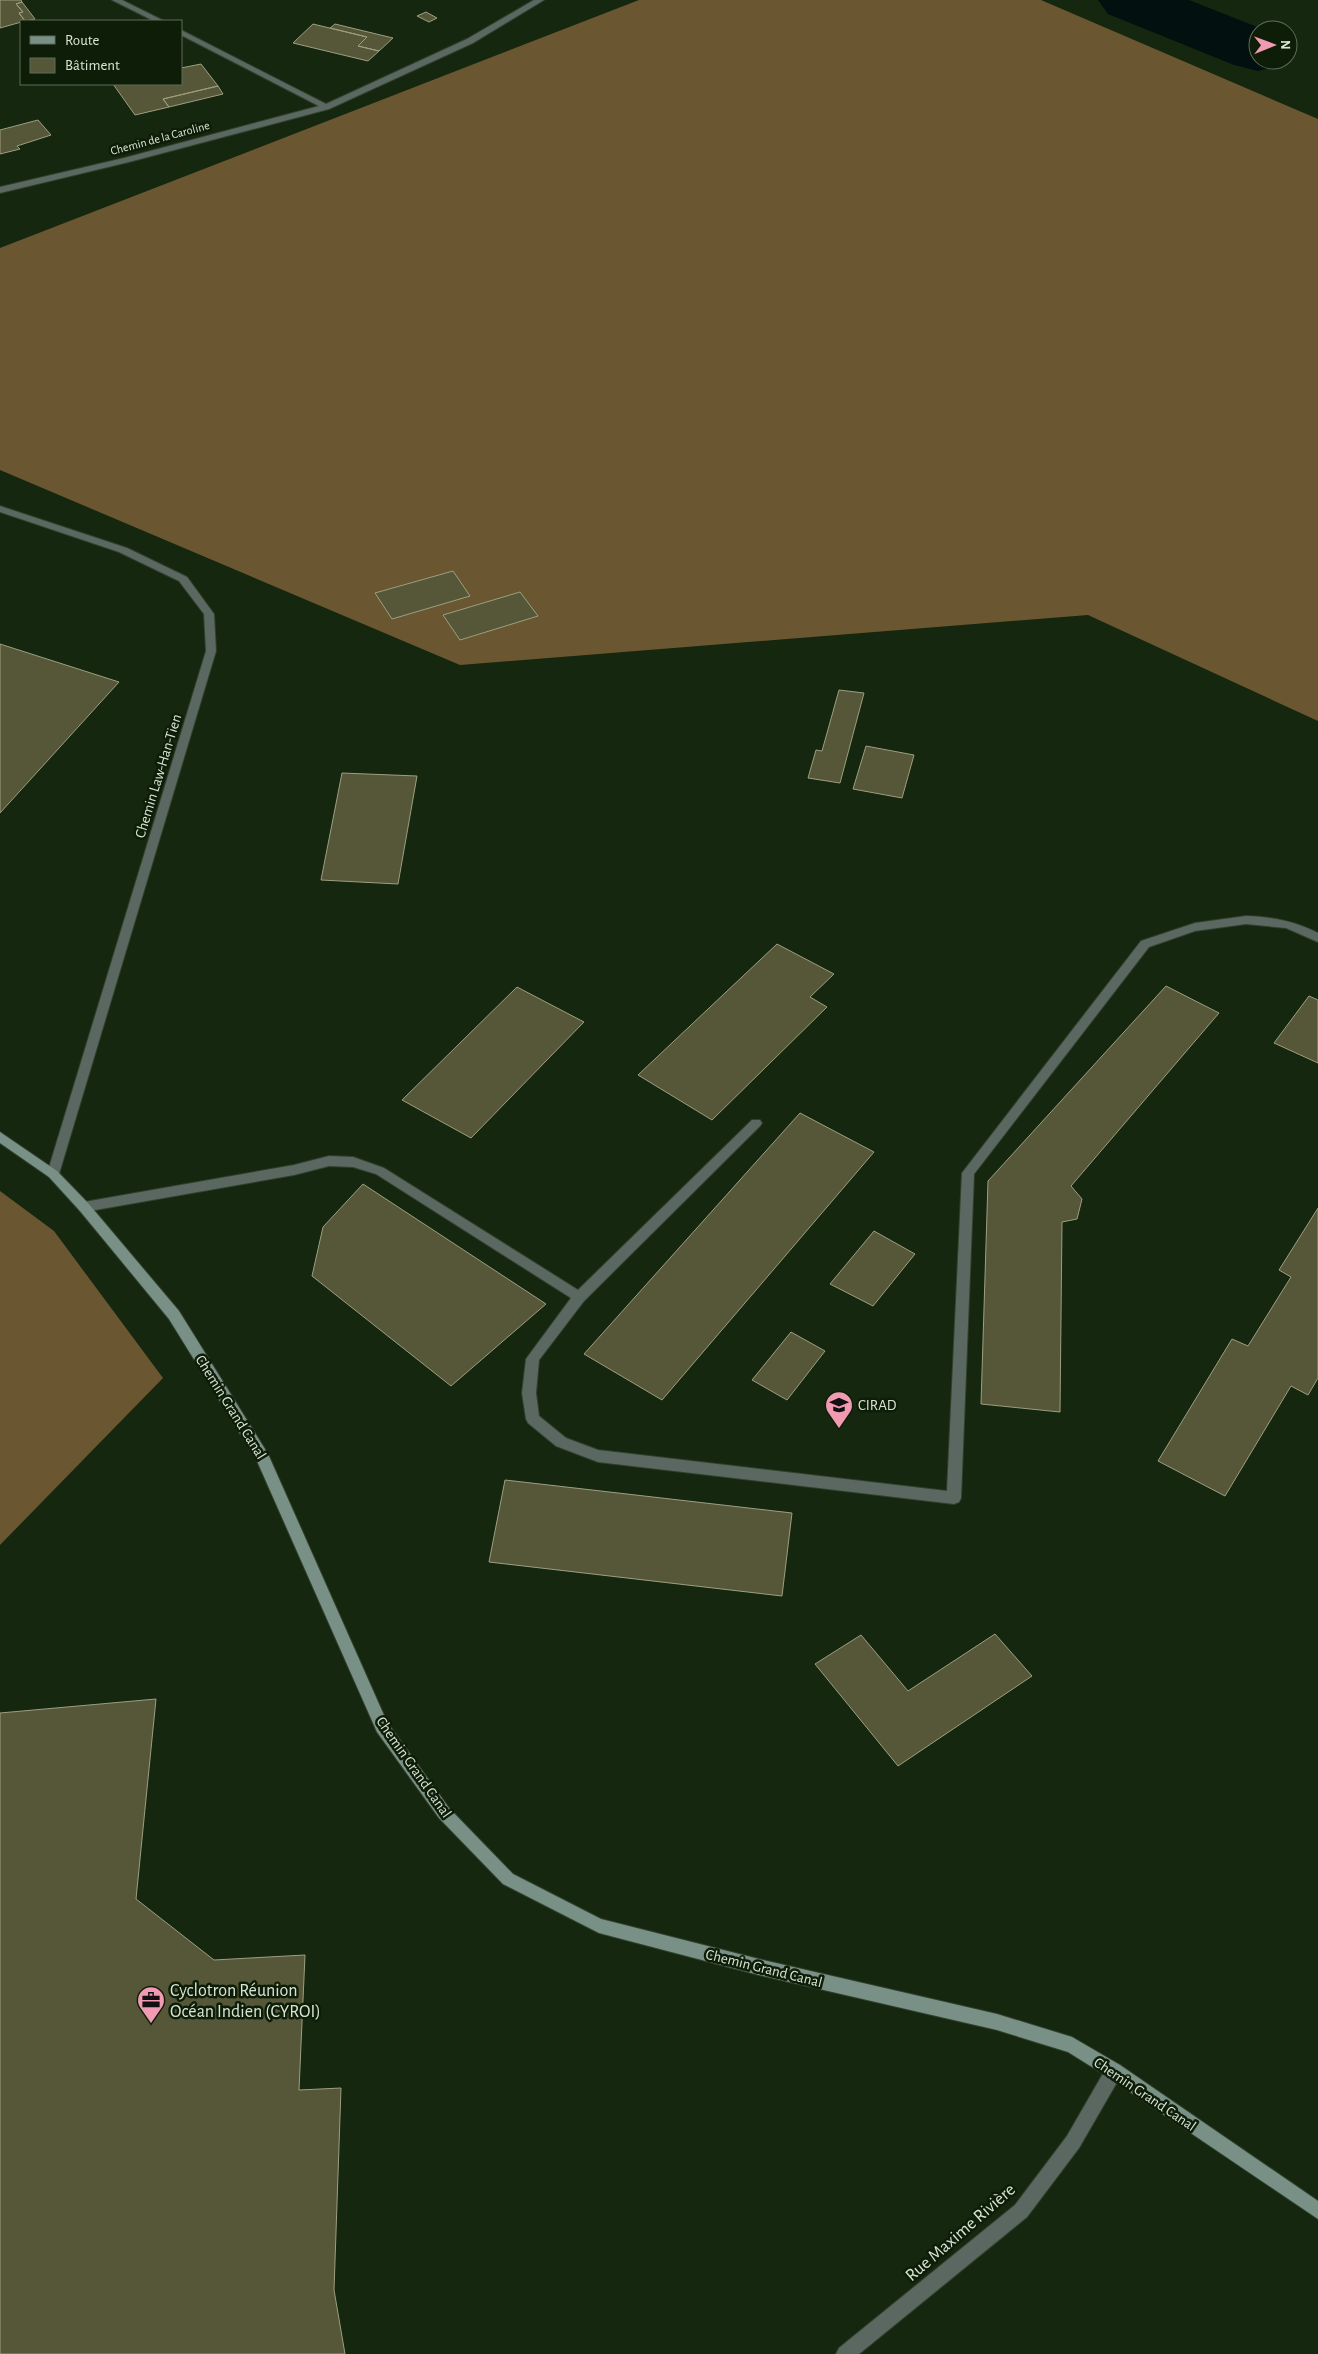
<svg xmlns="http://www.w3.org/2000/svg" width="1318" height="2354" font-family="'Alegreya Sans',sans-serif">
<rect width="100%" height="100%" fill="#162710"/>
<path fill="#6a5731" d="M 639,0 L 1041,0 L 1318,119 L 1318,721 L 1088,615 L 460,665 L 0,470 L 0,248 Z
M 0,1191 L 54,1231 L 163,1378 L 0,1545 Z"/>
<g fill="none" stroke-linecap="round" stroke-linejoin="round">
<path fill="#021010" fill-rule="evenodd" d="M 1098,0 L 1189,0 L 1265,30 L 1258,30 L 1258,60 L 1286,60 L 1282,65 L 1258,71 L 1234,65 L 1108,14 Z
M 1288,46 L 1292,51 L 1288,56 Z"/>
</g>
<path fill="#555738" stroke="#9d9f7f" d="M 0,0 L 21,0 L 22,2 L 16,4 L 23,12 L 19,13 L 25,21 L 0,28 Z
M 22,2 L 35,19 L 25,21 L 19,13 L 23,12 L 16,4 Z
M 426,12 L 437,18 L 429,22 L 417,16 Z
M 313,24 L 367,37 L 358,46 L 379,51 L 368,61 L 293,43 Z
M 335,24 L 393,38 L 379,51 L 358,46 L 367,37 L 330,28 Z
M 201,64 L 218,86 L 163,99 L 169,107 L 135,115 L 113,84 L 181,84 L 181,68 Z
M 218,86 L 223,94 L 169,107 L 163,99 Z
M 38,120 L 51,135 L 17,146 L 20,149 L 0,154 L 0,130 Z
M 453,571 L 470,596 L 392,619 L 375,593 Z
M 520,592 L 538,616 L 460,640 L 443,615 Z
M 0,644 L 119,682 L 0,813 Z
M 839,690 L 864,693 L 840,783 L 808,778 L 816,750 L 822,751 Z
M 866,746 L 914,755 L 902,798 L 853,789 Z
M 342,773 L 417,776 L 398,884 L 321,880 Z
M 777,944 L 834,974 L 810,997 L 827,1007 L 712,1120 L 638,1075 Z
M 1166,986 L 1219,1013 L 1071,1186 L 1082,1199 L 1077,1219 L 1062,1222 L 1060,1412 L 981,1404 L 988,1181 Z
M 517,987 L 584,1022 L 471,1138 L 402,1100 Z
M 1309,996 L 1318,1000 L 1318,1063 L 1274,1043 Z
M 800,1113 L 874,1152 L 662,1400 L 584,1354 Z
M 363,1184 L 546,1304 L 451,1386 L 312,1276 L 323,1227 Z
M 1318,1208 L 1318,1378 L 1308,1395 L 1291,1386 L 1225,1496 L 1158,1461 L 1232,1339 L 1248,1346 L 1291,1277 L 1279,1270 Z
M 874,1231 L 915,1254 L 873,1306 L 830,1284 Z
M 791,1332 L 825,1351 L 787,1400 L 752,1380 Z
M 505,1480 L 792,1513 L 782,1596 L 489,1562 Z
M 995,1634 L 1032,1676 L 898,1766 L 815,1664 L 861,1635 L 908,1691 Z
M 156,1699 L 136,1899 L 214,1960 L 305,1955 L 299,2090 L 341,2088 L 334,2290 L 345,2354 L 0,2354 L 0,1713 Z"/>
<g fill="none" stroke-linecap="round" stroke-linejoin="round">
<g stroke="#31412c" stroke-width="2">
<path id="lane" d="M 1246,916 C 1273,917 1294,921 1318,933 L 1318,942 L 1286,928 L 1246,924 L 1195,931 L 1149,947 L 974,1174 L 961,1498 L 959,1502 L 954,1504 L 598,1462 L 556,1446 L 528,1423 L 526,1419 L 522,1393 L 526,1359 L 571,1298 L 376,1174 L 353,1167 L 329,1166 L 294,1175 L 84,1212 L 80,1211 L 78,1207 L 80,1203 L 84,1202 L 294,1165 L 329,1156 L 353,1157 L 384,1168 L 578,1290 L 752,1120 L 760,1120 L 762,1123 L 760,1126 L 584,1301 L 539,1360 L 536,1393 L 539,1416 L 566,1438 L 598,1450 L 947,1491 L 962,1173 L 1141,941 L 1195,923 Z"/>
</g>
<g stroke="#31412c" stroke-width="2">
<path id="street" d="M 112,0 L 122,0 L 164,21 L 154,21 Z
M 534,0 L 544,0 L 473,43 L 329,109 L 129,162 L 0,193 L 0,187 L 124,158 L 319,106 L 181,35 L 181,30 L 326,104 L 467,39 Z
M 0,506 L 127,548 L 187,577 L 214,614 L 216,651 L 59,1174 L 57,1177 L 49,1177 L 47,1174 L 206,651 L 204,614 L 179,581 L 119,552 L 0,512 Z
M 1114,2063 L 1120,2065 L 1122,2071 L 1120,2077 L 1079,2148 L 1027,2217 L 859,2354 L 836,2354 L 839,2348 L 1015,2205 L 1067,2136 L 1108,2065 Z"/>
</g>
<g stroke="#31412c" stroke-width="2">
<path id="secondary" d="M 0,1132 L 57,1171 L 88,1203 L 179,1311 L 268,1454 L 387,1722 L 449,1808 L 513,1874 L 601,1919 L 759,1959 L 997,2014 L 1072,2037 L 1120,2065 L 1318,2201 L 1318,2219 L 1108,2077 L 1068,2052 L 997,2030 L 759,1975 L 599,1933 L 503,1884 L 439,1818 L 377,1732 L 257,1461 L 169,1319 L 80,1211 L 49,1177 L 0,1143 Z"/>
</g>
<use href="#lane" fill="#5a6861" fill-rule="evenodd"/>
<use href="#street" fill="#5a6861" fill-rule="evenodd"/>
<use href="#secondary" fill="#799086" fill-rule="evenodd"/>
</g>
<defs>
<g id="university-pin" transform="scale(1.4375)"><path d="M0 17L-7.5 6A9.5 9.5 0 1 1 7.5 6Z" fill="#f19ab2" stroke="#0d1d07"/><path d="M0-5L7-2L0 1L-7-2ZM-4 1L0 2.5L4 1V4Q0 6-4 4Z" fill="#111"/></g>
<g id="office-pin" transform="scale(1.4375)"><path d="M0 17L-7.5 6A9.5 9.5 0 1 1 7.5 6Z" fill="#f19ab2" stroke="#0d1d07"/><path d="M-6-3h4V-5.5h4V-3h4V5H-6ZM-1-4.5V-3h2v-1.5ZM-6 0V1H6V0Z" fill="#111"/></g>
</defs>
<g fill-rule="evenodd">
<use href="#university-pin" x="839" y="1405"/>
<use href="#office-pin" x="151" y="2000"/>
</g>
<g text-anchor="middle" stroke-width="5" stroke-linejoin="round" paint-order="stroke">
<g font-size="12" fill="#d9e4d6" stroke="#0d1d07">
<text transform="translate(160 138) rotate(-15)" y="4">Chemin de la Caroline</text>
</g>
<g font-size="15" fill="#d9e4d6" stroke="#0d1d07">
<text transform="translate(158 776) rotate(-73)" y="5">Chemin Law-Han-Tien</text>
<text transform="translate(231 1407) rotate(58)" y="5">Chemin Grand Canal</text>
<text transform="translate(414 1767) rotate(55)" y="5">Chemin Grand Canal</text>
<text transform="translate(764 1968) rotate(14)" y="5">Chemin Grand Canal</text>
<text transform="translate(1145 2094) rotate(34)" y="5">Chemin Grand Canal</text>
</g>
<g font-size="15" fill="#d9e4d6" stroke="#0d1d07" text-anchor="start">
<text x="858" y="1410">CIRAD</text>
</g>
<g font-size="18" fill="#d9e4d6" stroke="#0d1d07" text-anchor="start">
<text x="170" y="1996">Cyclotron Réunion<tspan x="170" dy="21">Océan Indien (CYROI)</tspan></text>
</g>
<g font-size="18" fill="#d9e4d6" stroke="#0d1d07">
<text transform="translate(960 2232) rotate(-41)" y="6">Rue Maxime Rivière</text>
</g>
</g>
<rect x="20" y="20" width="162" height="65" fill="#0d1d07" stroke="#5f6d5a"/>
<rect x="30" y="36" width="25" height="8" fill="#799086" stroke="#5f6d5a"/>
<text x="65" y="45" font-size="15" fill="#d9e4d6">Route</text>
<rect x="30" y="58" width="25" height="15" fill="#555738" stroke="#5f6d5a"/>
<text x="65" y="70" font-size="15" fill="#d9e4d6">Bâtiment</text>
<g transform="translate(1273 45) rotate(89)"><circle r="24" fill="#0d1d07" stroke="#5f6d5a"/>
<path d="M0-4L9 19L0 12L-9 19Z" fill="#f19ab2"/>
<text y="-8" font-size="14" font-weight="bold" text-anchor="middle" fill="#d9e4d6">N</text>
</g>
</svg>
